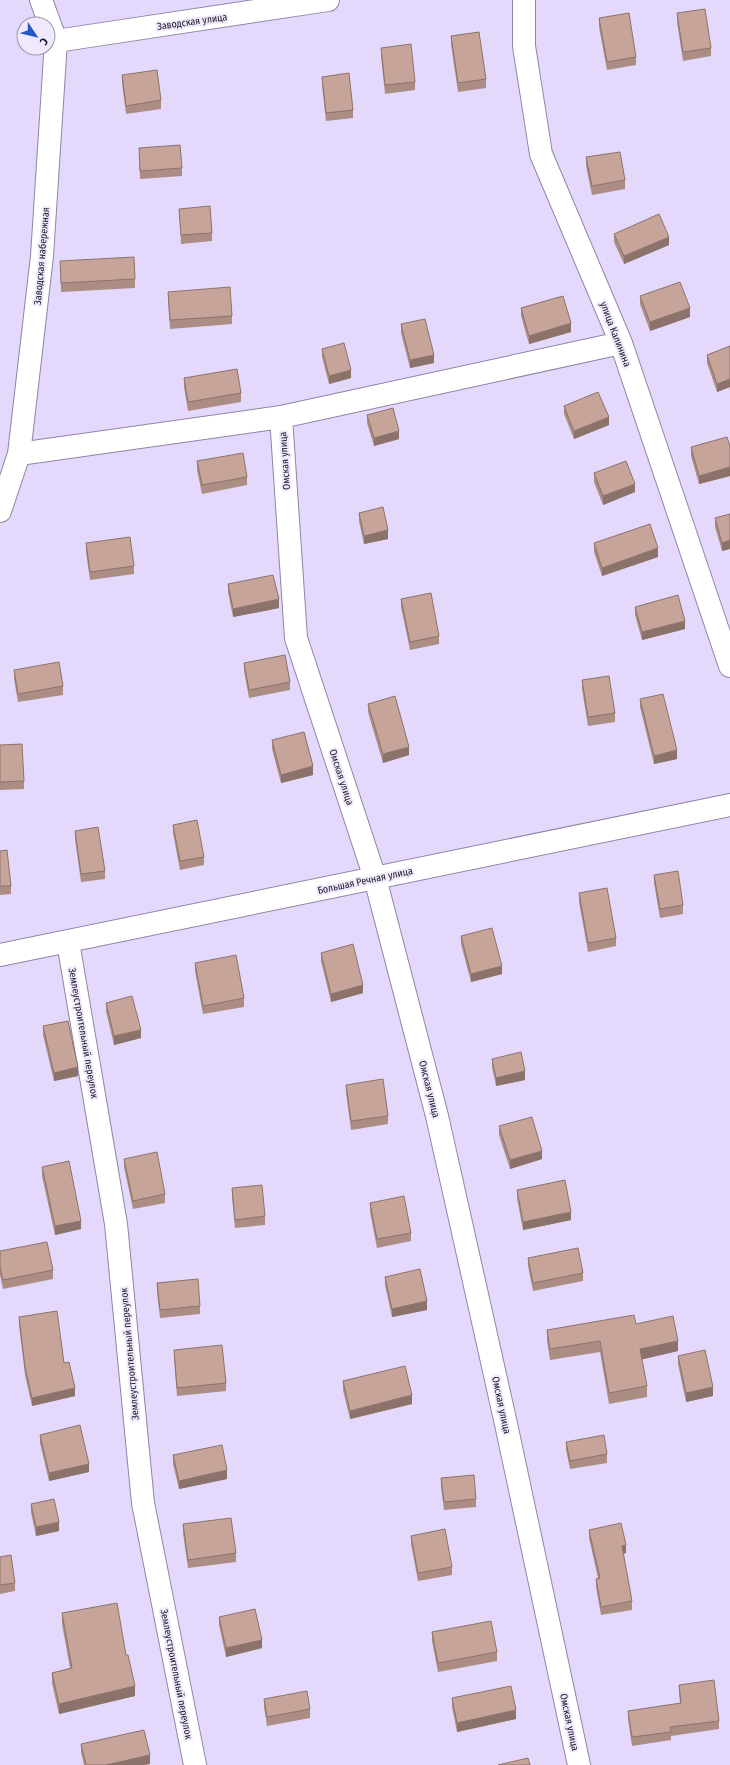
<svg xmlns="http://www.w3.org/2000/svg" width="730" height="1765" font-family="'Fira Sans Condensed',sans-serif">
<rect width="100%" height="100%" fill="#e4d9fc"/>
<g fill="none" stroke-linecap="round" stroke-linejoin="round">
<g stroke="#9085a5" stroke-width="24">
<path id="minor" d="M 524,0 L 524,46 L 541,154 L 621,343 L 730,666
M 56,41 L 328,0
M 281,417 L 296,638 L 375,878 L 437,1116 L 506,1424 L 579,1765
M 19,454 L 281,417 L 621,343
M 0,511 L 19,454 L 42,256 L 56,41 L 41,0
M 68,942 L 116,1224 L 143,1503 L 195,1765
M 0,955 L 730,805"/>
</g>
<use href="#minor" stroke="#fff" stroke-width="22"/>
</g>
<path fill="#ab8d84" d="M 677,13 L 711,48 L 711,56 L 683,61 L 677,22 Z
M 599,18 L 636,57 L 636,65 L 607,70 L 599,27 Z
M 451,36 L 486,79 L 486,88 L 458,92 L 451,44 Z
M 381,48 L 415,82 L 415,90 L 385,94 L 381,56 Z
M 122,75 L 161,100 L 161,109 L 126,114 L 122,83 Z
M 322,77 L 353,110 L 353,118 L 326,121 L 322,85 Z
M 139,148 L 182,168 L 182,176 L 140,179 Z
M 586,157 L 625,180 L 625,189 L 592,195 L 586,166 Z
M 179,209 L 212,233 L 212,241 L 181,244 Z
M 614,234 L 669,245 L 624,264 L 614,242 Z
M 60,261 L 135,279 L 135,288 L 61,292 Z
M 168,292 L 232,316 L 232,324 L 170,329 L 168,300 Z
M 640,296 L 690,317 L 650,331 L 640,304 Z
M 521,308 L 571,332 L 529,344 L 521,316 Z
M 401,324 L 434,363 L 410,368 L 401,333 Z
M 730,346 L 730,387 L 717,392 L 707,363 L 707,355 Z
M 322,349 L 351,378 L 329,384 L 322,357 Z
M 184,378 L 241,393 L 241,402 L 188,411 L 184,387 Z
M 564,406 L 609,425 L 574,439 L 564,414 Z
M 367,415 L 399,439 L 374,446 L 367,423 Z
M 730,446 L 730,476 L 699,484 L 691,456 L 691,447 Z
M 197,461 L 247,477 L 247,485 L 202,494 L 197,470 Z
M 594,473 L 635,492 L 603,505 L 594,482 Z
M 359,513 L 388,539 L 364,544 L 359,521 Z
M 730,514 L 730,549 L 722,551 L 715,527 L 715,518 Z
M 86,543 L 134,566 L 134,574 L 90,580 L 86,552 Z
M 594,543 L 658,557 L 602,576 L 594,552 Z
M 228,584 L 279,608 L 233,617 L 228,592 Z
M 401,599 L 439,636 L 439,644 L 410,650 L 401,607 Z
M 635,607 L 685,629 L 642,640 L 635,615 Z
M 244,663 L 290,682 L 290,690 L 249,698 L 244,671 Z
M 14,670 L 63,686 L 63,695 L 18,702 L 14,679 Z
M 582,680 L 615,713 L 615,722 L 588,726 L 582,689 Z
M 640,699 L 677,759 L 654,764 L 640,707 Z
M 368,704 L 409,755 L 383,763 L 368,712 Z
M 272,740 L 313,775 L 281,783 L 272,749 Z
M 0,745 L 24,781 L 24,789 L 0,790 Z
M 173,825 L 204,857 L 204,865 L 180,870 L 173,833 Z
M 75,831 L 105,871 L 105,879 L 81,882 L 75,839 Z
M 0,851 L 11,886 L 11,894 L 0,895 Z
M 654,875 L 683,905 L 683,914 L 660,918 L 654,883 Z
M 579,893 L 616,938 L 616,946 L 588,952 L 579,902 Z
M 461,936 L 502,974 L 471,982 L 461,944 Z
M 321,953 L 363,993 L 331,1002 L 321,961 Z
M 195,963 L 244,998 L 244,1007 L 203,1014 L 195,971 Z
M 106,1003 L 141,1038 L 114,1045 L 106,1011 Z
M 43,1026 L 78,1076 L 54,1081 L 43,1035 Z
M 492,1059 L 525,1080 L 496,1086 L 492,1067 Z
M 346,1085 L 388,1116 L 388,1124 L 351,1130 L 346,1093 Z
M 499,1126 L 542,1159 L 510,1169 L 499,1135 Z
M 124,1159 L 165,1194 L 165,1203 L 133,1209 L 124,1167 Z
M 42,1167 L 81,1229 L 55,1235 L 42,1176 Z
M 232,1188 L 265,1216 L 265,1225 L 235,1228 L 232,1197 Z
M 517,1190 L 571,1220 L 523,1230 L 517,1198 Z
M 370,1203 L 411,1233 L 411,1241 L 377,1248 L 370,1212 Z
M 0,1251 L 53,1270 L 53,1279 L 3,1289 L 0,1275 Z
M 528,1258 L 583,1273 L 583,1281 L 533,1291 L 528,1266 Z
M 385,1277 L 427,1310 L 392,1317 L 385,1285 Z
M 157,1283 L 200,1306 L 200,1314 L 160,1318 L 157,1292 Z
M 19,1317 L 64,1363 L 75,1396 L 32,1406 L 25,1375 L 19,1325 Z
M 636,1324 L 678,1351 L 642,1359 L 647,1386 L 647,1397 L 609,1404 L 600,1352 L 550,1360 L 547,1341 L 547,1330 Z
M 174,1350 L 226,1383 L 226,1391 L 177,1396 L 174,1358 Z
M 678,1356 L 713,1396 L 686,1402 L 678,1364 Z
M 343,1381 L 412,1404 L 350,1419 L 343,1390 Z
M 40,1435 L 89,1472 L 49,1481 L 40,1443 Z
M 566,1442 L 607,1454 L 607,1463 L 570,1469 L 566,1450 Z
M 173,1455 L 227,1479 L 179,1489 L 173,1464 Z
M 441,1478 L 476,1499 L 476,1507 L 444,1510 L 441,1487 Z
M 31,1504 L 59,1531 L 36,1536 L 31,1512 Z
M 183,1524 L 236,1553 L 236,1562 L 188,1568 L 183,1533 Z
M 589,1530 L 626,1553 L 623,1554 L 632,1601 L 632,1610 L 601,1615 L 596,1587 L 596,1579 L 598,1578 L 589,1538 Z
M 411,1536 L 452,1567 L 452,1575 L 418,1581 L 411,1544 Z
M 0,1557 L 15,1583 L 15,1591 L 0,1594 Z
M 62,1613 L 126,1655 L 135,1696 L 59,1714 L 52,1683 L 52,1673 L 70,1668 L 62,1624 Z
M 219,1617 L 262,1648 L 226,1657 L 219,1625 Z
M 432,1632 L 497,1652 L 497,1661 L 438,1672 L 432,1641 Z
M 679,1685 L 719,1721 L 719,1729 L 671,1736 L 671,1740 L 632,1746 L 628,1719 L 628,1711 L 680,1703 L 679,1693 Z
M 452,1698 L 516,1719 L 457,1732 L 452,1707 Z
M 264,1699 L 310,1709 L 310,1718 L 267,1726 L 264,1707 Z
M 81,1744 L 150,1764 L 143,1765 L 84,1765 L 81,1752 Z"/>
<path fill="#8b736b" d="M 669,237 L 669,245 L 624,264 L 624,256 Z
M 690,308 L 690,317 L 650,331 L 650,322 Z
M 571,323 L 571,332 L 529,344 L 529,336 Z
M 434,355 L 434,363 L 410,368 L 410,360 Z
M 351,370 L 351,378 L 329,384 L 329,376 Z
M 730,379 L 730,387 L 717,392 L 717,384 Z
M 609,417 L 609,425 L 574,439 L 574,431 Z
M 399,431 L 399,439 L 374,446 L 374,438 Z
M 730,467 L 730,476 L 699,484 L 699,476 Z
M 635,484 L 635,492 L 603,505 L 603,496 Z
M 388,530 L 388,539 L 364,544 L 364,536 Z
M 730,540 L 730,549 L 722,551 L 722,543 Z
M 658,548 L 658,557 L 602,576 L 602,568 Z
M 279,599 L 279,608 L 233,617 L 233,609 Z
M 685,621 L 685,629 L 642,640 L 642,632 Z
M 409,747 L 409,755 L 383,763 L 383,754 Z
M 677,750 L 677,759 L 654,764 L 654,756 Z
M 313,766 L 313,775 L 281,783 L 281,775 Z
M 502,966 L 502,974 L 471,982 L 471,974 Z
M 363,985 L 363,993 L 331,1002 L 331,994 Z
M 141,1030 L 141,1038 L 114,1045 L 114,1036 Z
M 78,1067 L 78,1076 L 54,1081 L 54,1073 Z
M 525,1071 L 525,1080 L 496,1086 L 496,1078 Z
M 542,1151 L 542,1159 L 510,1169 L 510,1160 Z
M 571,1212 L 571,1220 L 523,1230 L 523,1222 Z
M 81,1221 L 81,1229 L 55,1235 L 55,1226 Z
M 427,1301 L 427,1310 L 392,1317 L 392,1309 Z
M 678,1341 L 678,1351 L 640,1360 L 640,1349 Z
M 713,1387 L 713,1396 L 686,1402 L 686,1393 Z
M 75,1388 L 75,1396 L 32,1406 L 32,1398 Z
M 412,1395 L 412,1404 L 350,1419 L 350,1411 Z
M 89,1464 L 89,1472 L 49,1481 L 49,1473 Z
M 227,1470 L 227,1479 L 179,1489 L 179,1481 Z
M 59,1522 L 59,1531 L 36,1536 L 36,1527 Z
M 626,1545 L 626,1553 L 622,1554 L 622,1546 Z
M 262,1640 L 262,1648 L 226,1657 L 226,1648 Z
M 135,1686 L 135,1696 L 59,1714 L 59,1704 Z
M 516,1710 L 516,1719 L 457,1732 L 457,1723 Z
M 150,1755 L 150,1764 L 143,1765 L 106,1765 Z"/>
<path fill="#c7a499" stroke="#8b736b" d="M 705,9 L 711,48 L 683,52 L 677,13 Z
M 629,13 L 636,57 L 607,62 L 599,18 Z
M 479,32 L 486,79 L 458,83 L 451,36 Z
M 411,44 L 415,82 L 385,85 L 381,48 Z
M 157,70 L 161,100 L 126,106 L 122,75 Z
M 349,73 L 353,110 L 326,113 L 322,77 Z
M 180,145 L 182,168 L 140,171 L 139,148 Z
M 620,152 L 625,180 L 592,186 L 586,157 Z
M 210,206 L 212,233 L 181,235 L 179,209 Z
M 659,214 L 669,237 L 624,256 L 614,234 Z
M 134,257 L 135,279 L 61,283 L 60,261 Z
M 680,282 L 690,308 L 650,322 L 640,296 Z
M 230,287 L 232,316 L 170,320 L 168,292 Z
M 563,296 L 571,323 L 529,336 L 521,308 Z
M 425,319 L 434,355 L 410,360 L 401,324 Z
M 344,343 L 351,370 L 329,376 L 322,349 Z
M 730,346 L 730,379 L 717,384 L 707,355 Z
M 237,369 L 241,393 L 188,402 L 184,378 Z
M 598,392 L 609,417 L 574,431 L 564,406 Z
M 393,408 L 399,431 L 374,438 L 367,415 Z
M 727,437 L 730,446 L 730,467 L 699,476 L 691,447 Z
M 243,453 L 247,477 L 202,485 L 197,461 Z
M 626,461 L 635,484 L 603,496 L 594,473 Z
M 383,507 L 388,530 L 364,536 L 359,513 Z
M 730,514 L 730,540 L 722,543 L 715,518 Z
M 650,524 L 658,548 L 602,568 L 594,543 Z
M 130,537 L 134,566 L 90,572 L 86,543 Z
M 273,575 L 279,599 L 233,609 L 228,584 Z
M 431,593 L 439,636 L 410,642 L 401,599 Z
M 678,595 L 685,621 L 642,632 L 635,607 Z
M 285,655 L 290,682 L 249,690 L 244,663 Z
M 59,662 L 63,686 L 18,694 L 14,670 Z
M 609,676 L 615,713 L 588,717 L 582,680 Z
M 663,694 L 677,750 L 654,756 L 640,699 Z
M 395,696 L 409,747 L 383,754 L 368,704 Z
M 304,732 L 313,766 L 281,775 L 272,740 Z
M 22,744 L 24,781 L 0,782 L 0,745 Z
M 197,820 L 204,857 L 180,861 L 173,825 Z
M 98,827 L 105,871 L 81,874 L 75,831 Z
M 7,850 L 11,886 L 0,886 L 0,851 Z
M 678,871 L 683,905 L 660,909 L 654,875 Z
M 607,888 L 616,938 L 588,943 L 579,893 Z
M 492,928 L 502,966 L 471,974 L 461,936 Z
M 353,944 L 363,985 L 331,994 L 321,953 Z
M 236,955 L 244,998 L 203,1006 L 195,963 Z
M 132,996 L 141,1030 L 114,1036 L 106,1003 Z
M 68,1021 L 78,1067 L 54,1073 L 43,1026 Z
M 521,1052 L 525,1071 L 496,1078 L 492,1059 Z
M 383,1079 L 388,1116 L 351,1121 L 346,1085 Z
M 532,1117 L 542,1151 L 510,1160 L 499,1126 Z
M 157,1152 L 165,1194 L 133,1201 L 124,1159 Z
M 69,1161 L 81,1221 L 55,1226 L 42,1167 Z
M 565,1180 L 571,1212 L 523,1222 L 517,1190 Z
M 262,1185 L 265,1216 L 235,1220 L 232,1188 Z
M 404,1196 L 411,1233 L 377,1239 L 370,1203 Z
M 47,1242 L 53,1270 L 3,1280 L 0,1267 L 0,1251 Z
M 578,1248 L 583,1273 L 533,1283 L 528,1258 Z
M 420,1269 L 427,1301 L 392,1309 L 385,1277 Z
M 198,1279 L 200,1306 L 160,1310 L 157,1283 Z
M 57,1311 L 64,1363 L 69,1362 L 75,1388 L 32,1398 L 25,1367 L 19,1317 Z
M 634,1315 L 636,1324 L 673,1316 L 678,1341 L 640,1349 L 647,1386 L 609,1393 L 600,1341 L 550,1349 L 547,1330 Z
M 222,1345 L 226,1383 L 177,1388 L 174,1350 Z
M 705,1350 L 713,1387 L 686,1393 L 678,1356 Z
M 405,1366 L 412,1395 L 350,1411 L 343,1381 Z
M 80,1425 L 89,1464 L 49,1473 L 40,1435 Z
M 604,1435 L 607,1454 L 570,1461 L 566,1442 Z
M 222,1445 L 227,1470 L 179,1481 L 173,1455 Z
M 474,1475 L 476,1499 L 444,1502 L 441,1478 Z
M 54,1499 L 59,1522 L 36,1527 L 31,1504 Z
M 231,1518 L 236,1553 L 188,1560 L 183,1524 Z
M 621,1523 L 626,1545 L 622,1546 L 632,1601 L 601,1607 L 596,1579 L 600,1578 L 589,1530 Z
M 445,1529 L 452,1567 L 418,1573 L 411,1536 Z
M 11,1555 L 15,1583 L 0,1585 L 0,1557 Z
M 117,1603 L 126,1655 L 128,1655 L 135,1686 L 59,1704 L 52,1673 L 72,1668 L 62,1613 Z
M 255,1609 L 262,1640 L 226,1648 L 219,1617 Z
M 491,1621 L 497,1652 L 438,1663 L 432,1632 Z
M 714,1680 L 719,1721 L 670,1727 L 671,1732 L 632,1737 L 628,1711 L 681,1703 L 679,1685 Z
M 511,1686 L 516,1710 L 457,1723 L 452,1698 Z
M 307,1691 L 310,1709 L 267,1717 L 264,1699 Z
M 144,1730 L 150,1755 L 106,1765 L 86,1765 L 81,1744 Z
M 528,1758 L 530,1765 L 498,1765 Z"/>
<g text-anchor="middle" stroke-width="4" stroke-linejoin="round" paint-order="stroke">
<g font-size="10" fill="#1a1622" stroke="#f0e9fe">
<text transform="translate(192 21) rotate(-8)" y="4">Заводская улица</text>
<text transform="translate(41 256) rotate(-85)" y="4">Заводская набережная</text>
<text transform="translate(616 334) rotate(69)" y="4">улица Калинина</text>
<text transform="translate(284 461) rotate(-94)" y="4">Омская улица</text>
<text transform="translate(342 777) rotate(72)" y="4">Омская улица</text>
<text transform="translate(365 880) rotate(-12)" y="4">Большая Речная улица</text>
<text transform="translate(84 1033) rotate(80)" y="4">Землеустроительный переулок</text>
<text transform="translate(430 1089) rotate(76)" y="4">Омская улица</text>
<text transform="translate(129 1354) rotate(-95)" y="4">Землеустроительный переулок</text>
<text transform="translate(502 1405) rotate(78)" y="4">Омская улица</text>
<text transform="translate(177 1674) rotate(79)" y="4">Землеустроительный переулок</text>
<text transform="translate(570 1722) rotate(78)" y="4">Омская улица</text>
</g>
</g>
<g transform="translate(36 36) rotate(125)"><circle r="19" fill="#f0e9fe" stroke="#9a95a6"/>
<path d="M0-3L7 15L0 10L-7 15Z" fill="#2557c5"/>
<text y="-6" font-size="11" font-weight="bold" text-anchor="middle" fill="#1a1622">С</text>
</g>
</svg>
